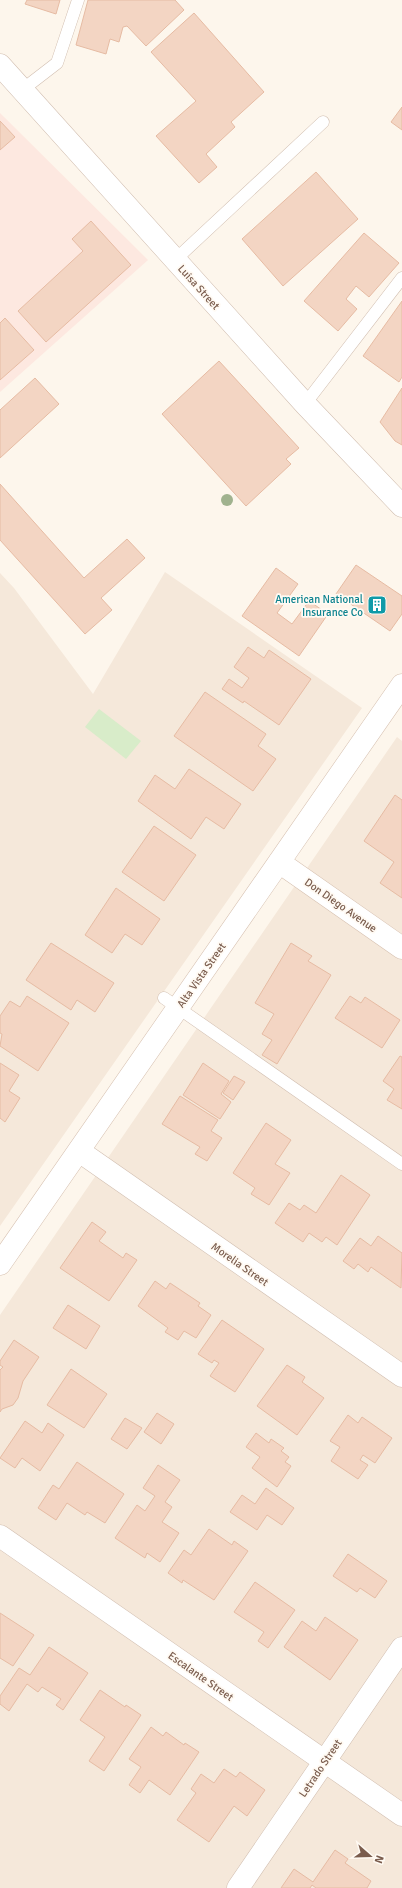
<svg xmlns="http://www.w3.org/2000/svg" width="402" height="1888" font-family="Signika,sans-serif">
<rect width="100%" height="100%" fill="#fdf6ec"/>
<path fill="#f5e8da" d="M 165,572 L 362,708 L 0,1226 L 0,573 L 14,588 L 93,694 Z
M 397,737 L 402,741 L 402,1888 L 0,1888 L 0,1315 Z"/>
<path fill="#fde8e0" d="M 0,113 L 148,260 L 0,392 Z"/>
<path fill="#d8ecc9" d="M 99,709 L 141,741 L 126,759 L 85,727 Z"/>
<path fill="#f3d5c3" stroke="#e6bba3" d="M 27,0 L 60,0 L 56,14 L 25,4 Z
M 88,0 L 175,0 L 184,10 L 146,46 L 127,26 L 123,27 L 119,42 L 110,39 L 106,54 L 76,45 Z
M 194,13 L 264,92 L 231,122 L 235,127 L 206,154 L 217,167 L 199,183 L 156,136 L 196,101 L 151,52 Z
M 402,107 L 402,130 L 391,122 Z
M 0,121 L 15,137 L 0,150 Z
M 316,172 L 358,219 L 283,286 L 242,239 Z
M 91,221 L 131,265 L 46,342 L 18,311 L 83,251 L 72,239 Z
M 364,233 L 399,263 L 369,297 L 356,286 L 346,299 L 357,309 L 338,331 L 304,301 Z
M 402,301 L 402,377 L 399,382 L 363,356 Z
M 5,318 L 34,350 L 0,380 L 0,323 Z
M 219,361 L 299,448 L 286,459 L 291,464 L 246,506 L 162,414 Z
M 35,378 L 59,404 L 0,458 L 0,410 Z
M 402,388 L 402,445 L 395,441 L 380,422 Z
M 0,484 L 84,578 L 127,539 L 145,558 L 101,598 L 112,610 L 85,634 L 0,540 Z
M 356,565 L 402,596 L 402,614 L 390,631 L 336,594 Z
M 276,568 L 298,584 L 277,613 L 292,624 L 309,601 L 328,614 L 299,656 L 242,616 Z
M 248,647 L 264,658 L 269,650 L 311,679 L 279,725 L 244,701 L 243,703 L 222,689 L 229,679 L 242,688 L 249,678 L 234,667 Z
M 205,692 L 266,734 L 258,746 L 276,759 L 253,791 L 174,736 Z
M 189,769 L 241,804 L 224,829 L 206,817 L 191,839 L 138,801 L 155,775 L 175,789 Z
M 395,795 L 402,800 L 402,898 L 380,883 L 394,862 L 364,841 Z
M 154,826 L 196,855 L 164,901 L 122,872 Z
M 116,888 L 160,919 L 142,945 L 125,934 L 112,953 L 85,935 Z
M 51,943 L 114,983 L 95,1012 L 77,1000 L 71,1010 L 26,980 Z
M 291,943 L 312,956 L 308,961 L 331,975 L 277,1064 L 262,1055 L 272,1040 L 262,1034 L 274,1014 L 255,1003 Z
M 27,996 L 69,1023 L 38,1071 L 0,1046 L 2,1034 L 0,1033 L 0,1016 L 10,1001 L 20,1007 Z
M 350,996 L 361,1003 L 365,997 L 400,1020 L 382,1048 L 335,1018 Z
M 400,1056 L 402,1057 L 402,1109 L 387,1100 L 394,1089 L 383,1081 Z
M 0,1063 L 19,1075 L 9,1091 L 20,1098 L 5,1122 L 0,1118 Z
M 203,1063 L 229,1081 L 221,1094 L 231,1102 L 220,1119 L 183,1095 Z
M 234,1076 L 245,1082 L 233,1100 L 223,1093 Z
M 180,1096 L 218,1120 L 211,1131 L 222,1138 L 207,1161 L 195,1154 L 200,1147 L 162,1124 Z
M 266,1123 L 291,1140 L 275,1164 L 290,1173 L 269,1205 L 251,1194 L 255,1188 L 233,1173 Z
M 341,1175 L 370,1195 L 337,1245 L 326,1237 L 322,1242 L 309,1233 L 303,1242 L 275,1223 L 289,1203 L 300,1210 L 304,1205 L 316,1213 Z
M 92,1222 L 106,1232 L 99,1241 L 123,1258 L 126,1253 L 137,1260 L 109,1301 L 60,1268 Z
M 378,1236 L 402,1253 L 401,1288 L 371,1267 L 368,1272 L 358,1264 L 354,1269 L 343,1261 L 360,1238 L 371,1246 Z
M 155,1281 L 166,1289 L 170,1283 L 200,1303 L 198,1306 L 211,1315 L 196,1338 L 184,1331 L 178,1340 L 165,1332 L 168,1328 L 138,1306 Z
M 68,1305 L 100,1326 L 86,1349 L 53,1328 Z
M 222,1320 L 264,1349 L 235,1392 L 210,1376 L 219,1363 L 214,1360 L 212,1363 L 198,1354 Z
M 14,1340 L 39,1357 L 23,1381 L 18,1398 L 13,1405 L 2,1409 L 0,1412 L 0,1370 L 3,1367 L 0,1365 L 0,1361 Z
M 287,1365 L 305,1377 L 302,1382 L 324,1398 L 297,1435 L 257,1406 Z
M 71,1369 L 107,1394 L 84,1428 L 47,1405 Z
M 157,1413 L 174,1424 L 161,1444 L 144,1432 Z
M 348,1415 L 358,1423 L 362,1417 L 392,1438 L 375,1463 L 363,1455 L 360,1460 L 368,1465 L 358,1479 L 331,1461 L 340,1447 L 330,1441 Z
M 125,1418 L 142,1428 L 127,1449 L 111,1439 Z
M 25,1421 L 42,1433 L 48,1423 L 64,1435 L 40,1471 L 22,1458 L 15,1468 L 0,1458 Z
M 256,1433 L 269,1443 L 271,1439 L 284,1448 L 281,1451 L 289,1457 L 285,1462 L 291,1466 L 277,1487 L 252,1468 L 260,1457 L 246,1447 Z
M 77,1462 L 124,1494 L 105,1523 L 87,1512 L 85,1515 L 67,1503 L 56,1520 L 38,1508 L 53,1485 L 59,1489 Z
M 158,1465 L 180,1480 L 165,1502 L 172,1507 L 162,1522 L 179,1533 L 160,1562 L 147,1553 L 145,1558 L 115,1538 L 137,1505 L 145,1511 L 155,1496 L 143,1488 Z
M 266,1488 L 294,1508 L 282,1525 L 267,1515 L 257,1530 L 230,1512 L 242,1495 L 255,1504 Z
M 209,1529 L 232,1545 L 234,1541 L 248,1551 L 214,1600 L 183,1580 L 182,1583 L 168,1573 L 184,1550 L 191,1555 Z
M 348,1554 L 387,1581 L 375,1598 L 360,1588 L 357,1592 L 333,1576 Z
M 255,1582 L 295,1610 L 268,1648 L 258,1641 L 264,1632 L 234,1612 Z
M 0,1613 L 34,1635 L 13,1666 L 0,1658 Z
M 325,1617 L 358,1640 L 330,1680 L 284,1647 L 302,1621 L 316,1631 Z
M 49,1647 L 88,1673 L 63,1710 L 56,1705 L 61,1699 L 42,1687 L 38,1692 L 27,1684 L 9,1711 L 0,1704 L 0,1696 L 19,1668 L 30,1675 Z
M 100,1690 L 125,1707 L 126,1705 L 141,1715 L 104,1771 L 89,1761 L 105,1737 L 80,1720 Z
M 151,1727 L 163,1736 L 166,1732 L 184,1745 L 185,1743 L 199,1752 L 170,1795 L 149,1780 L 140,1793 L 129,1785 L 141,1767 L 129,1759 Z
M 224,1769 L 236,1777 L 240,1772 L 265,1790 L 247,1816 L 234,1806 L 209,1842 L 177,1820 L 196,1793 L 191,1789 L 201,1774 L 214,1783 Z
M 335,1850 L 348,1859 L 345,1863 L 371,1881 L 367,1888 L 316,1888 L 312,1885 L 310,1888 L 281,1888 L 294,1869 L 313,1882 Z"/>
<g fill="none" stroke-linecap="round" stroke-linejoin="round">
<g stroke="#d1beb0" stroke-width="13">
<path id="lane" d="M 22,90 L 57,63 L 78,0
M 175,260 L 323,122
M 305,404 L 402,278
M 164,998 L 402,1164"/>
</g>
<g stroke="#d1beb0" stroke-width="23">
<path id="street" d="M 0,65 L 305,404 L 402,506
M 79,1151 L 402,1376
M 0,1536 L 402,1815
M 238,1888 L 402,1648"/>
</g>
<g stroke="#d6c0b0" stroke-width="23">
<path id="secondary" d="M 279,862 L 402,948
M 0,1264 L 402,685"/>
</g>
<use href="#lane" stroke="#fff" stroke-width="12"/>
<use href="#street" stroke="#fff" stroke-width="22"/>
<use href="#secondary" stroke="#fff" stroke-width="22"/>
</g>
<circle fill="#a0b28e" cx="227" cy="500" r="6"/>
<defs>
<g id="building-square" transform="scale(1)"><rect x="-9" y="-9" width="18" height="18" rx="4" fill="#0f9aa8" stroke="#fffaf3"/><path d="M-4-6H4V6H1V3H-1V6H-4ZM-2.5-4.3h1.7v1.8h-1.7ZM.8-4.3h1.7v1.8H.8ZM-2.5-1h1.7V.8h-1.7ZM.8-1h1.7V.8H.8Z" fill="#fff"/></g>
</defs>
<g fill-rule="evenodd">
<use href="#building-square" x="377" y="605"/>
</g>
<g text-anchor="middle" stroke-width="3.5" stroke-linejoin="round" paint-order="stroke">
<g font-size="11" fill="#7a5c4d" stroke="#fffaf3">
<text transform="translate(199 287) rotate(48)" y="4">Luisa Street</text>
<text transform="translate(341 905) rotate(35)" y="4">Don Diego Avenue</text>
<text transform="translate(201 975) rotate(-55)" y="4">Alta Vista Street</text>
<text transform="translate(240 1264) rotate(35)" y="4">Morelia Street</text>
<text transform="translate(201 1676) rotate(35)" y="4">Escalante Street</text>
<text transform="translate(320 1768) rotate(-56)" y="4">Letrado Street</text>
</g>
<g font-size="11" fill="#0d838f" stroke="#fffaf3" text-anchor="end">
<text x="363" y="603">American National<tspan x="363" dy="13">Insurance Co</tspan></text>
</g>
</g>
<g transform="translate(370 1856) rotate(110)" stroke="#fffaf3" stroke-width="3" paint-order="stroke">
<path d="M0-3L7 15L0 10L-7 15Z" fill="#7a5c4d"/>
<text y="-6" font-size="11" font-weight="bold" text-anchor="middle" fill="#7a5c4d">N</text>
</g>
</svg>
